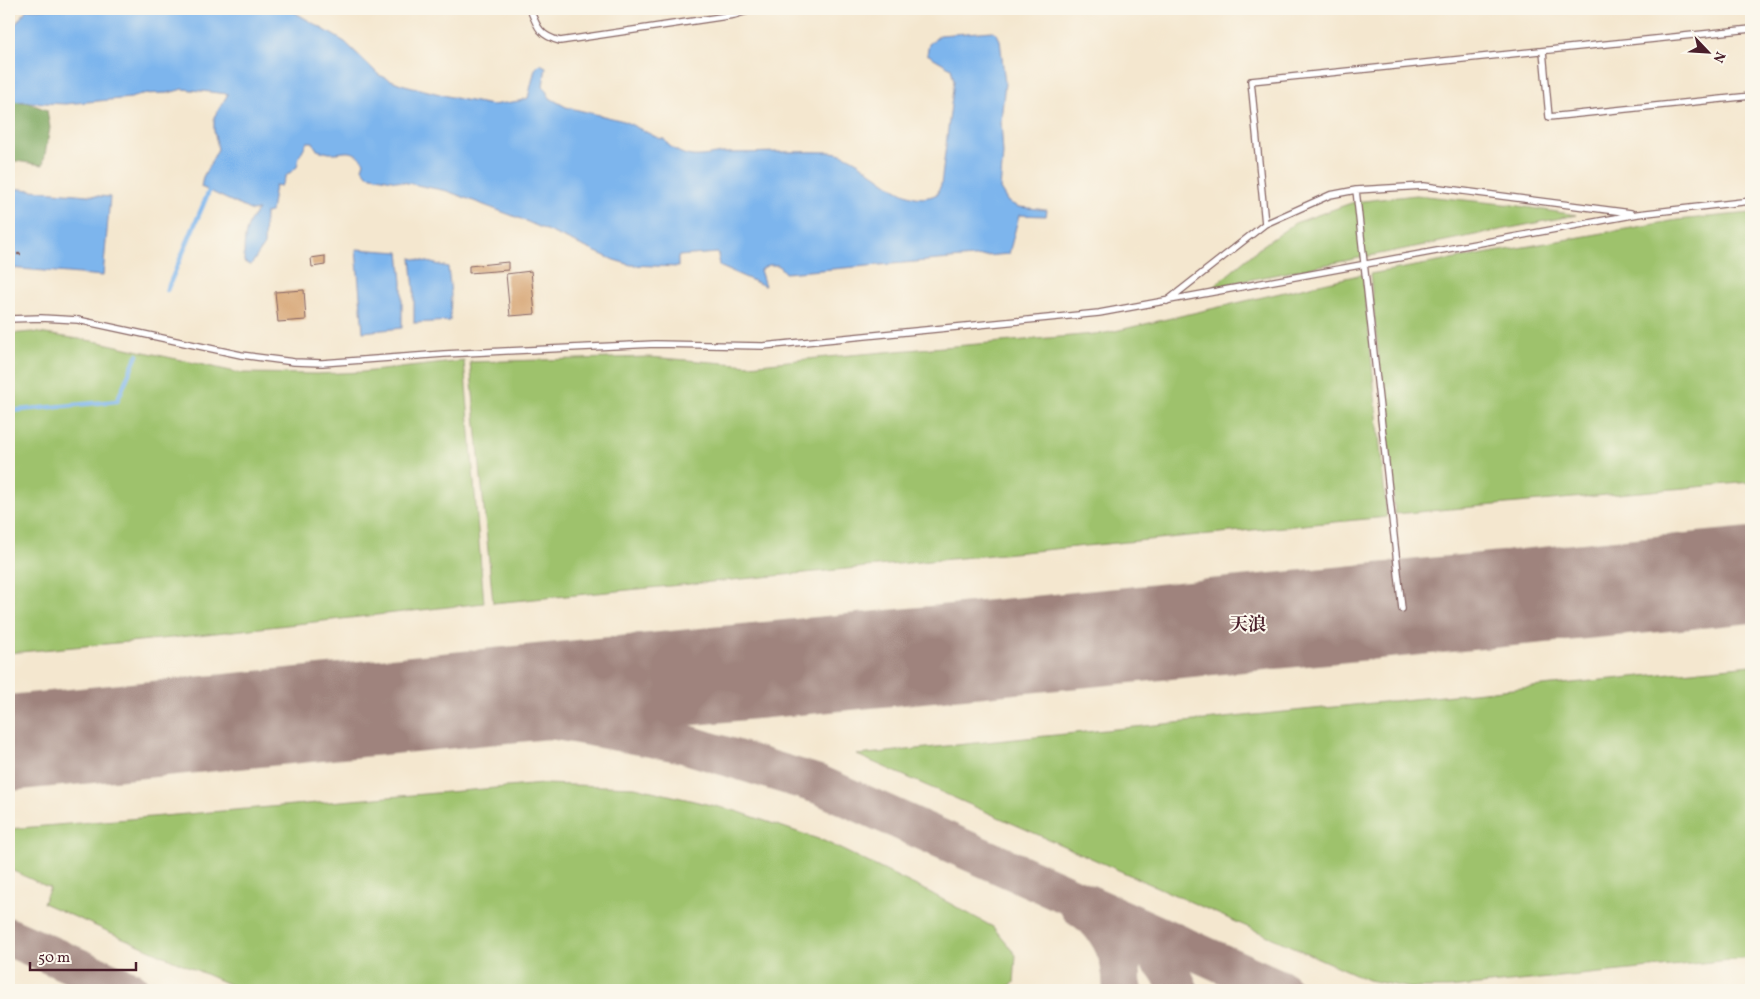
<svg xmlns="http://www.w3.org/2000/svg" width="1760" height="999" font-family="Vollkorn,'Noto Serif JP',serif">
<rect width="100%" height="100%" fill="#fbf7ec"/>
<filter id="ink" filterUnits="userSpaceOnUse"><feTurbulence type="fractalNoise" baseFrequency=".02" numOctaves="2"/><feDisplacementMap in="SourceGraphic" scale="10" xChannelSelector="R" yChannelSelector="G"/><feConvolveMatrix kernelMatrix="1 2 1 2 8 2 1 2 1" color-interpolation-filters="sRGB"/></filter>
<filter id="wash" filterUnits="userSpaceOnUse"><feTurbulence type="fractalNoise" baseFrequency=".0096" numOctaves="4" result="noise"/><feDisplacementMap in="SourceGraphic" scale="20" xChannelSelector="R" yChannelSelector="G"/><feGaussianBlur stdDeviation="1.12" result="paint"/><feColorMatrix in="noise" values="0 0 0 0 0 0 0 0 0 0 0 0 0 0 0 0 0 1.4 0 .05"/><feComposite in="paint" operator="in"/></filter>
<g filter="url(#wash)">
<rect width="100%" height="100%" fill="#f4e7cf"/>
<path fill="#9ec26c" stroke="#74704c" d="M 1416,195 L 1513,205 L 1576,215 L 1213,287 L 1262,246 L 1295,223 L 1354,202 Z
M 1751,213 L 1751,482 L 1395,514 L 1370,274 L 1677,220 Z
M 1363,274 L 1387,517 L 493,603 L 470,362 L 649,357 L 750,365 L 827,357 L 1106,333 Z
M 32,332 L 99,342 L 240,373 L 317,374 L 363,372 L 464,361 L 484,603 L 171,638 L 9,653 L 9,334 Z
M 1751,665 L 1751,958 L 1449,988 L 1411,988 L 1368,980 L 857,755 Z
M 543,784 L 635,787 L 736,811 L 824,841 L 929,892 L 993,927 L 1016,955 L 1014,983 L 1002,990 L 242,990 L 43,903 L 50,888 L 9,869 L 9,829 Z"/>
<path fill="#7ea860" stroke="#646446" d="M 9,101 L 26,102 L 47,110 L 50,128 L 43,165 L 9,160 Z"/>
<path fill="#7db5ed" stroke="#646a8c" d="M 27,9 L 289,9 L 345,42 L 379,75 L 401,84 L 459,99 L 492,105 L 519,101 L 528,98 L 535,69 L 540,64 L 546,67 L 543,86 L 550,98 L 566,107 L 624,121 L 658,138 L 664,139 C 669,148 682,155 692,156 C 702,157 713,154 723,153 C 758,153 794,151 829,152 C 865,152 900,213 937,194 L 941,185 L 954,81 L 951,68 L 927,54 L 929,44 L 940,35 L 993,31 L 997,34 L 1000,40 L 1005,83 L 1001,120 L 1003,154 L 1000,189 L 1008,202 L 1019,207 L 1047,210 L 1046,216 L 1019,215 L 1009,254 L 785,273 L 778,265 L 768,265 L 760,270 L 765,286 L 719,266 L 718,253 L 678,256 L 678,267 L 631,265 L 614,260 L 521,219 L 447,191 L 367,175 L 362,168 L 364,162 C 351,146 346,154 329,153 C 325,152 321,151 317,150 L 313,142 L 307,142 L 299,157 L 297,167 L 286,176 L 281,186 L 275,185 L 271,212 L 265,213 L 264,245 L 251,265 L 244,262 C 244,241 244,226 258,210 L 252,211 L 201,187 L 203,177 L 218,149 L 214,131 L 214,117 L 228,94 L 183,89 L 168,93 L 141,94 L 131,98 L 65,104 L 9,101 L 9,33 Z
M 9,188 L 110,197 L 103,276 L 9,268 Z
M 356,249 L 399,252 L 402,282 L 402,328 L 363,332 Z
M 411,258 L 448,267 L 451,294 L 450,321 L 414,323 L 414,290 Z"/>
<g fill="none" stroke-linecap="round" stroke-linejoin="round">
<path stroke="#7db5ed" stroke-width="4.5" d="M 167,290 L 209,191
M 9,411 L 117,401 L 137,355"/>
<path stroke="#9f837d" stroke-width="39" d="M 411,704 L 559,721 L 682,743 L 820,785 L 1282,990
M 1079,906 C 1109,925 1123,955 1122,990
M 1130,933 C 1151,949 1169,965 1179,990
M 9,937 L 130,990"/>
<path stroke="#9f837d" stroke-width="96" d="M 9,743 L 1751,575"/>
</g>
<g id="blocks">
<path fill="#d5a270" d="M 325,256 L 325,265 L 312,267 L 311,258 Z
M 508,262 L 508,270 L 469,273 L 469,266 Z
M 531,271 L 535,314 L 510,316 L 506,274 Z
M 304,290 L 306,320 L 278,322 L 275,292 Z"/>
</g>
</g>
<g filter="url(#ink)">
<use href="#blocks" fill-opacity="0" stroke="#866564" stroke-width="1"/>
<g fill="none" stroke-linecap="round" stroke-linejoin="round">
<g stroke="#866564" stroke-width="8">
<path id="lane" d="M 530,9 C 537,27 540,36 560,41 L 734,15 L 755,9
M 1543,51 L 1549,117 L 1751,96
M 1356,190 L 1402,609
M 1265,224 L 1251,81 L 1751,29
M 1167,301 L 1265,224 L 1330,195 L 1356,190 L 1424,186 L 1631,213
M 9,319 L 41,318 L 78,320 L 241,355 L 294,362 L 322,363 L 444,354 L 655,344 L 763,346 L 1099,313 L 1638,214 L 1751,201"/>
</g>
<path stroke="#866564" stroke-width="2.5" stroke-dasharray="4 4" stroke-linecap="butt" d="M 9,254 L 24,254"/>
<use href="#lane" stroke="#fff" stroke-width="5.5"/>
</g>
</g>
<g text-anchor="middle" stroke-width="4" stroke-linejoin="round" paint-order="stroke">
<g font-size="18" font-weight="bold" fill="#4a1f2b" stroke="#fbf7ec">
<text x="1248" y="630">天浪</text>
</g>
</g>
<rect width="1760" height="999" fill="none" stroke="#fbf7ec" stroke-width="30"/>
<g transform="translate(1708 52) rotate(115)" stroke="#fbf7ec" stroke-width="4" paint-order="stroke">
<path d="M0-4L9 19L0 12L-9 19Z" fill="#4a1f2b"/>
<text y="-8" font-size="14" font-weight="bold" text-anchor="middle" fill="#4a1f2b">N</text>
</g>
<path d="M30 962v8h106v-8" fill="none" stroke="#4a1f2b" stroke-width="2.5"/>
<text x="38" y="962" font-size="15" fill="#4a1f2b" stroke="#fbf7ec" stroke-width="4" paint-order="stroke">50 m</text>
</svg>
